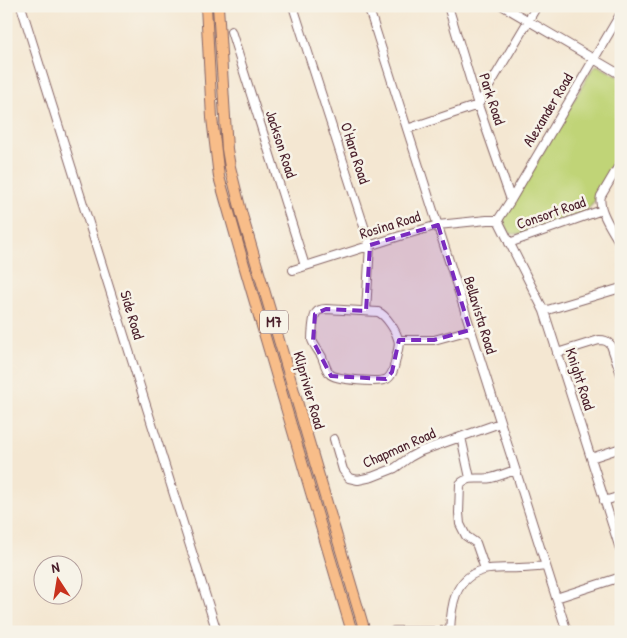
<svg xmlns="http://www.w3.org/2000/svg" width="627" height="638" font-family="'Patrick Hand',sans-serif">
<rect width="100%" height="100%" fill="#f7f3e8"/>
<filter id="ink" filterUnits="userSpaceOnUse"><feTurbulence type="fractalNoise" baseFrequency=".02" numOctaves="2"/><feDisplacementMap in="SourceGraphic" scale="10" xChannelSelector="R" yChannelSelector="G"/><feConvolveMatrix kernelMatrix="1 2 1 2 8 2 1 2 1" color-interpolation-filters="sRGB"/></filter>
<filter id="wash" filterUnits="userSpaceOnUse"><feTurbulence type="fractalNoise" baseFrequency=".0096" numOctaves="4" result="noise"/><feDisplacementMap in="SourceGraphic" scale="20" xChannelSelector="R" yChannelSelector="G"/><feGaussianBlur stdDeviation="1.12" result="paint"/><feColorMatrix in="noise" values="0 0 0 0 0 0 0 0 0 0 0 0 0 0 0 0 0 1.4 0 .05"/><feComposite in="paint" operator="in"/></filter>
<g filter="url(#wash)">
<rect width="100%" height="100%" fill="#f4e7d2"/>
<path fill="#c0d477" stroke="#857a51" d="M 597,65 L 621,78 L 621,157 L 596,198 L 591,206 L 588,209 L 521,234 L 512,234 L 509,232 L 503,220 L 593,68 Z"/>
</g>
<g filter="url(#ink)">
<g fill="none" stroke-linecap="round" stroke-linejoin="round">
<g stroke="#866565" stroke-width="10">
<path id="minor" d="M 21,6 L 217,632
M 293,6 L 370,245 L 366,311
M 368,6 L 567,632
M 448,6 L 478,105 L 511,200
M 503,6 L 621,75
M 231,31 L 305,266
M 407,129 L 478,105 L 537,6
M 621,162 L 601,196 C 597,209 614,233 621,245
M 498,220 L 544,311 L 621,552
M 498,220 L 511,200 L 621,13
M 509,243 L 602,210
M 293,270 L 400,236 L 438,225 L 487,220 L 498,220
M 326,309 L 378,312 C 386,315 396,331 398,339 C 400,344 398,350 397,354 C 395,362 394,375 387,379 C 380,383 335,380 330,374 C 326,370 324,362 322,357 C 319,351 314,346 312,340 C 312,335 313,317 316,313 C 318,310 322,309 326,309 Z
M 544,311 L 621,288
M 399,340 L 434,340 L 470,330
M 557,353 L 599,340 C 605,340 607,341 611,345 L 621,374
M 461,437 L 470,478
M 334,439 L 343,470 L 349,478 L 358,480 L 372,477 L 395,468 L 410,457 L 421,451 L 500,423
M 591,458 L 621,448
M 604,501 L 621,496
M 485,569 L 476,543 L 466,536 L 460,524 L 459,513 L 460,484 C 468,475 481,480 491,478 C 499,476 507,473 515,470
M 556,598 L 621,577
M 394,631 L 450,631
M 450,632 C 451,606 454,577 484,570 C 495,567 508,569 519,568 C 528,568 537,567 546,566"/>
</g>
<g stroke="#866565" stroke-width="12">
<path id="major" d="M 206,6 L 212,118 L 219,177 L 244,265 L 352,632
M 218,6 L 227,149 L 230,167 L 242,215 L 365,632"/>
</g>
<use href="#minor" stroke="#fff" stroke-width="8"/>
<use href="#major" stroke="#f8bd89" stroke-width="10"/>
</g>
</g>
<path fill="#7b2cbf" fill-opacity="0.2" stroke="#7b2cbf" stroke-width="4" stroke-dasharray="10 6" stroke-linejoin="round" d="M 438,225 L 470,330 L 434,340 L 399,340 L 392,372 L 386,379 L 331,376 L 313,341 L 315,314 L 326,309 L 366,311 L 370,245 Z"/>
<g text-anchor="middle" stroke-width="5" stroke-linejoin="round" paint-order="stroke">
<rect fill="#f7f3e8" stroke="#7e5f64" stroke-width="1" x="260" y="310.5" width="28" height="23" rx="4"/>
<g font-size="14" font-weight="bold" fill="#4a1f2b">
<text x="274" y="327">M7</text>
</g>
<g font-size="15" fill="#4a1f2b" stroke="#f7f3e8">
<text transform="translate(492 99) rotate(72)" y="5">Park Road</text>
<text transform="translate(548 110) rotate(-59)" y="5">Alexander Road</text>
<text transform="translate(281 144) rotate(72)" y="5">Jackson Road</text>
<text transform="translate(355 153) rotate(72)" y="5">O'Hara Road</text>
<text transform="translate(551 213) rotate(-19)" y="5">Consort Road</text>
<text transform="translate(390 225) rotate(-17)" y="5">Rosina Road</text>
<text transform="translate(132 315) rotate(73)" y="5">Side Road</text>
<text transform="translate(480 315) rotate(73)" y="5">Bellavista Road</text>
<text transform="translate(580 379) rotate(72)" y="5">Knight Road</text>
<text transform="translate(309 390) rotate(74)" y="5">Kliprivier Road</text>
<text transform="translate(399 448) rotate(-24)" y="5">Chapman Road</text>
</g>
</g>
<rect width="627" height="638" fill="none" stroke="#f7f3e8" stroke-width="25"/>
<g transform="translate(58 580) rotate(348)"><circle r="24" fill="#f7f3e8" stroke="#b29e9c"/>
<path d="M0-4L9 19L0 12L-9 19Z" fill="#c8321e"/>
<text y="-8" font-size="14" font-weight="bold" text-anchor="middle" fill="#4a1f2b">N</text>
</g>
</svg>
